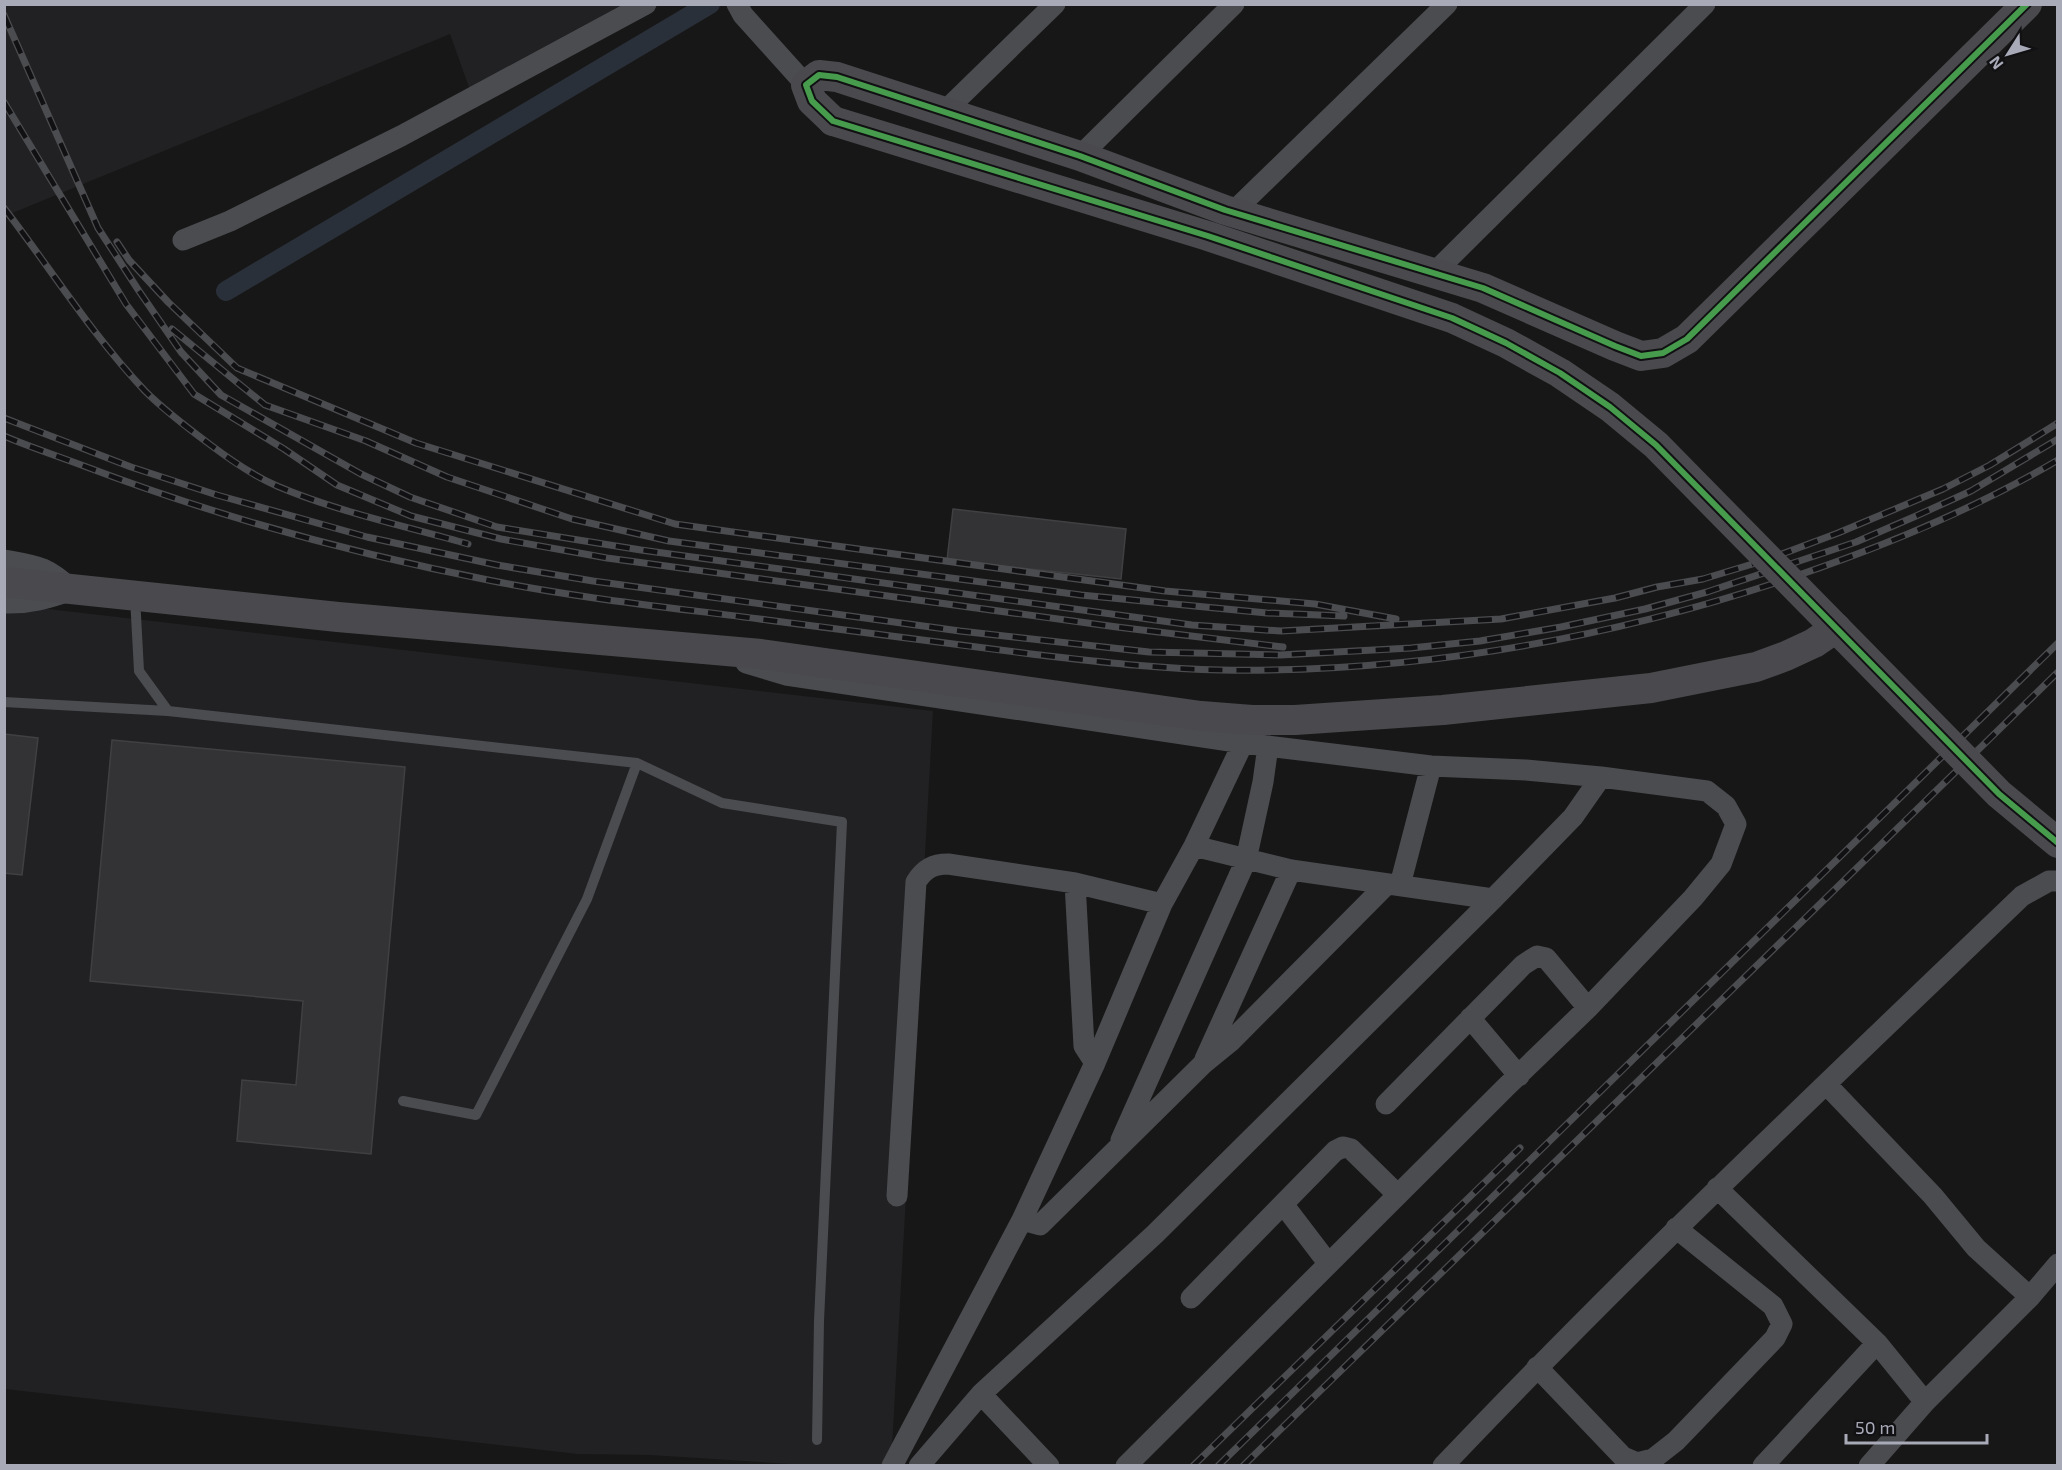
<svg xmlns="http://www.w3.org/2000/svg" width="2062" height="1470" font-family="'Exo 2',sans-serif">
<rect width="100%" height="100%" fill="#171717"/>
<path fill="#212123" d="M 5,5 L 625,5 L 470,90 L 450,34 L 5,216 Z
M 5,604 L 933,711 L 891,1465 L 807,1465 L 650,1455 L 578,1454 L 5,1389 Z"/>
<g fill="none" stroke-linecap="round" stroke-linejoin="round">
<path stroke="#2a3039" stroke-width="20" d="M 226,291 L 710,4"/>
</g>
<path fill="#333335" stroke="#404043" stroke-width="1.5" d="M 953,509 L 1126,529 L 1121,579 L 947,560 Z
M 4,734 L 38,738 L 22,875 L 4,873 Z
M 112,740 L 405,767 L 371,1154 L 237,1141 L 242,1080 L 296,1085 L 303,1001 L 90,981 Z"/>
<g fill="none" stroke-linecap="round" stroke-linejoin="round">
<path stroke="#4b4c50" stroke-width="10" d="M 135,597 L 139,671 L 168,711 L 637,763 L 722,803 L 842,822 L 819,1321 L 817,1440
M 4,702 L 168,711
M 403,1101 L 476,1115 L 587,899 L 637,763"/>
<path stroke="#4b4c50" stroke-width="21" d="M 737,4 L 743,15 L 806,85
M 943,113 L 1055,4
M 1080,156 L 1234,4
M 1233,212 L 1447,4
M 183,240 L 230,221 L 401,136 L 646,4
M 1434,273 L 1705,4
M 4,560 C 37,566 47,566 72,590 C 49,598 29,604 4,603
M 746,663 L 786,675 L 1243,743 L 1431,766 L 1526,770 L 1601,777 L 1707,791 L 1726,806 L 1736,824 L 1721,864 L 1693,898 L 1588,1008 L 1507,1086 L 1126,1466
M 1194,846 L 1291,870 L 1493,899
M 1075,883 L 1084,1046 L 1095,1063
M 1400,885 L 1431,766
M 1470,1018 L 1519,1076
M 1205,1059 L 1291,870
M 1826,1084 L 1933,1196 L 1976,1248 L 2030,1297
M 1386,1104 L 1523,965 L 1537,956 L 1546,958 L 1588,1008
M 1121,1140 L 1246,860 L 1263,782 L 1268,746
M 1717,1188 L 1877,1343 L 1925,1402
M 897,1196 L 916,882 C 924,869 933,864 948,864 L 1075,883 L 1162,904
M 1283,1204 L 1328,1263
M 1022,1220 L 1040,1225 L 1204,1063 L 1231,1041 L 1387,884
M 1191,1298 L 1335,1151 L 1343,1147 L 1351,1149 L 1398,1195
M 1537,1367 L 1623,1457 L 1637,1463 L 1653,1459 L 1676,1441 L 1775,1338 L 1782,1324 L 1773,1306 L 1676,1228
M 981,1394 L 1049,1466
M 892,1466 L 1022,1220 L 1095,1063 L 1162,904 L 1194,846 L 1243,743
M 919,1466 L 981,1394 L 1155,1234 L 1493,899 L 1573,817 L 1601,777
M 1443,1466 C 1630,1269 1827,1083 2022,896 L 2049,881 L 2058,881
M 1763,1466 L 1877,1343
M 1869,1466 L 1925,1402 L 2030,1297 L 2058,1264"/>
<path stroke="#4a4a4e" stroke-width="30" d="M 833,121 L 812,101 L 806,85 L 819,75 L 837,77 L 1080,156 L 1225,210 L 1483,288 L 1615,346 L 1641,356 L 1663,353 L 1687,339 L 2027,4
M 4,582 L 338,617 L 761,654 L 1201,716 L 1252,720 L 1295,720 L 1443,710 L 1651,688 L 1756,667 L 1786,656 L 1814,643 L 1836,628"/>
<g stroke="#4b4c4f" stroke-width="7">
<path id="rail" d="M 4,15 L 98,228 L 139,291 L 181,352 L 221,395 L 361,474 L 410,497 L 497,527 L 641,550 L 1192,625 L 1281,631 L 1501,619 L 1615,598 L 1657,587 L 1703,579 L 1769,559 L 1838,533 L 1943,489 L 1990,465 L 2058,423
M 4,102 L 126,304 L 194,394 L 284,449 L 337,485 L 411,516 L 501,539 L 607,558 L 1117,627 L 1283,647
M 4,208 C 51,269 92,335 145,391 C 165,411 189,429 212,446 C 232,461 254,476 277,486 C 338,512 405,526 468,544
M 117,242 L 129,260 L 168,302 L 237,368 L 416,443 L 675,524 L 1165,591 L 1315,604 L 1396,619
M 172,329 L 265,405 L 366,441 L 447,477 L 572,519 L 669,541 L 1081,595 L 1267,613 L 1344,616
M 4,418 L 131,467 L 217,495 L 367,537 L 497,565 L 593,581 L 960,631 L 1149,652 L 1280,655 L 1411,648 L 1480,641 L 1561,627 L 1645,609 L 1707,592 L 1856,542 L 1916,516 L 1971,491 L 2058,439
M 4,436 C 30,447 57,456 84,466 C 216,516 354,554 493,581 C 583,599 676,608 767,620 C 855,631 943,643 1031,654 C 1094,661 1158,669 1221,670 C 1417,673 1610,639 1796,576 C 1887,545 1975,509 2058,460
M 1193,1466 L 1520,1148
M 1218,1466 L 2058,643
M 1243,1466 L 2058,672"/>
</g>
<use href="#rail" stroke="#111113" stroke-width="4.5" stroke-dasharray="14" stroke-linecap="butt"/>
<path stroke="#4a4a4e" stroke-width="30" d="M 833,121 L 1208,236 L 1452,318 L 1506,343 L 1560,373 L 1610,407 L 1656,445 L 1999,794 L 2058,843"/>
<g stroke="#111113" stroke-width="10">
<path id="cycleway" d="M 2027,4 L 1687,339 L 1663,353 L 1641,356 L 1615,346 L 1483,288 L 1225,210 L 1080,156 L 837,77 L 819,75 L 806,85 L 812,101 L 833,121 L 1208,236 L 1452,318 L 1506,343 L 1560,373 L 1610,407 L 1656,445 L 1999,794 L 2058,843"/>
</g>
<use href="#cycleway" stroke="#469c4c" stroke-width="6"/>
</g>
<rect width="2062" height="1470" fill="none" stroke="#a8aab8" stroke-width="12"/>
<g transform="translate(2008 54) rotate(233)" stroke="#111113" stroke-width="4.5" paint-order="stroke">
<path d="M0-4.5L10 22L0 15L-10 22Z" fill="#a8aab8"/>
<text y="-9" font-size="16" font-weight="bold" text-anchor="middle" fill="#a8aab8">N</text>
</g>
<path d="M1846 1434v9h141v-9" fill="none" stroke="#a8aab8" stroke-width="3"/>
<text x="1855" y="1434" font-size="18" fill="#a8aab8" stroke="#111113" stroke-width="4.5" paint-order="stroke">50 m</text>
</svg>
